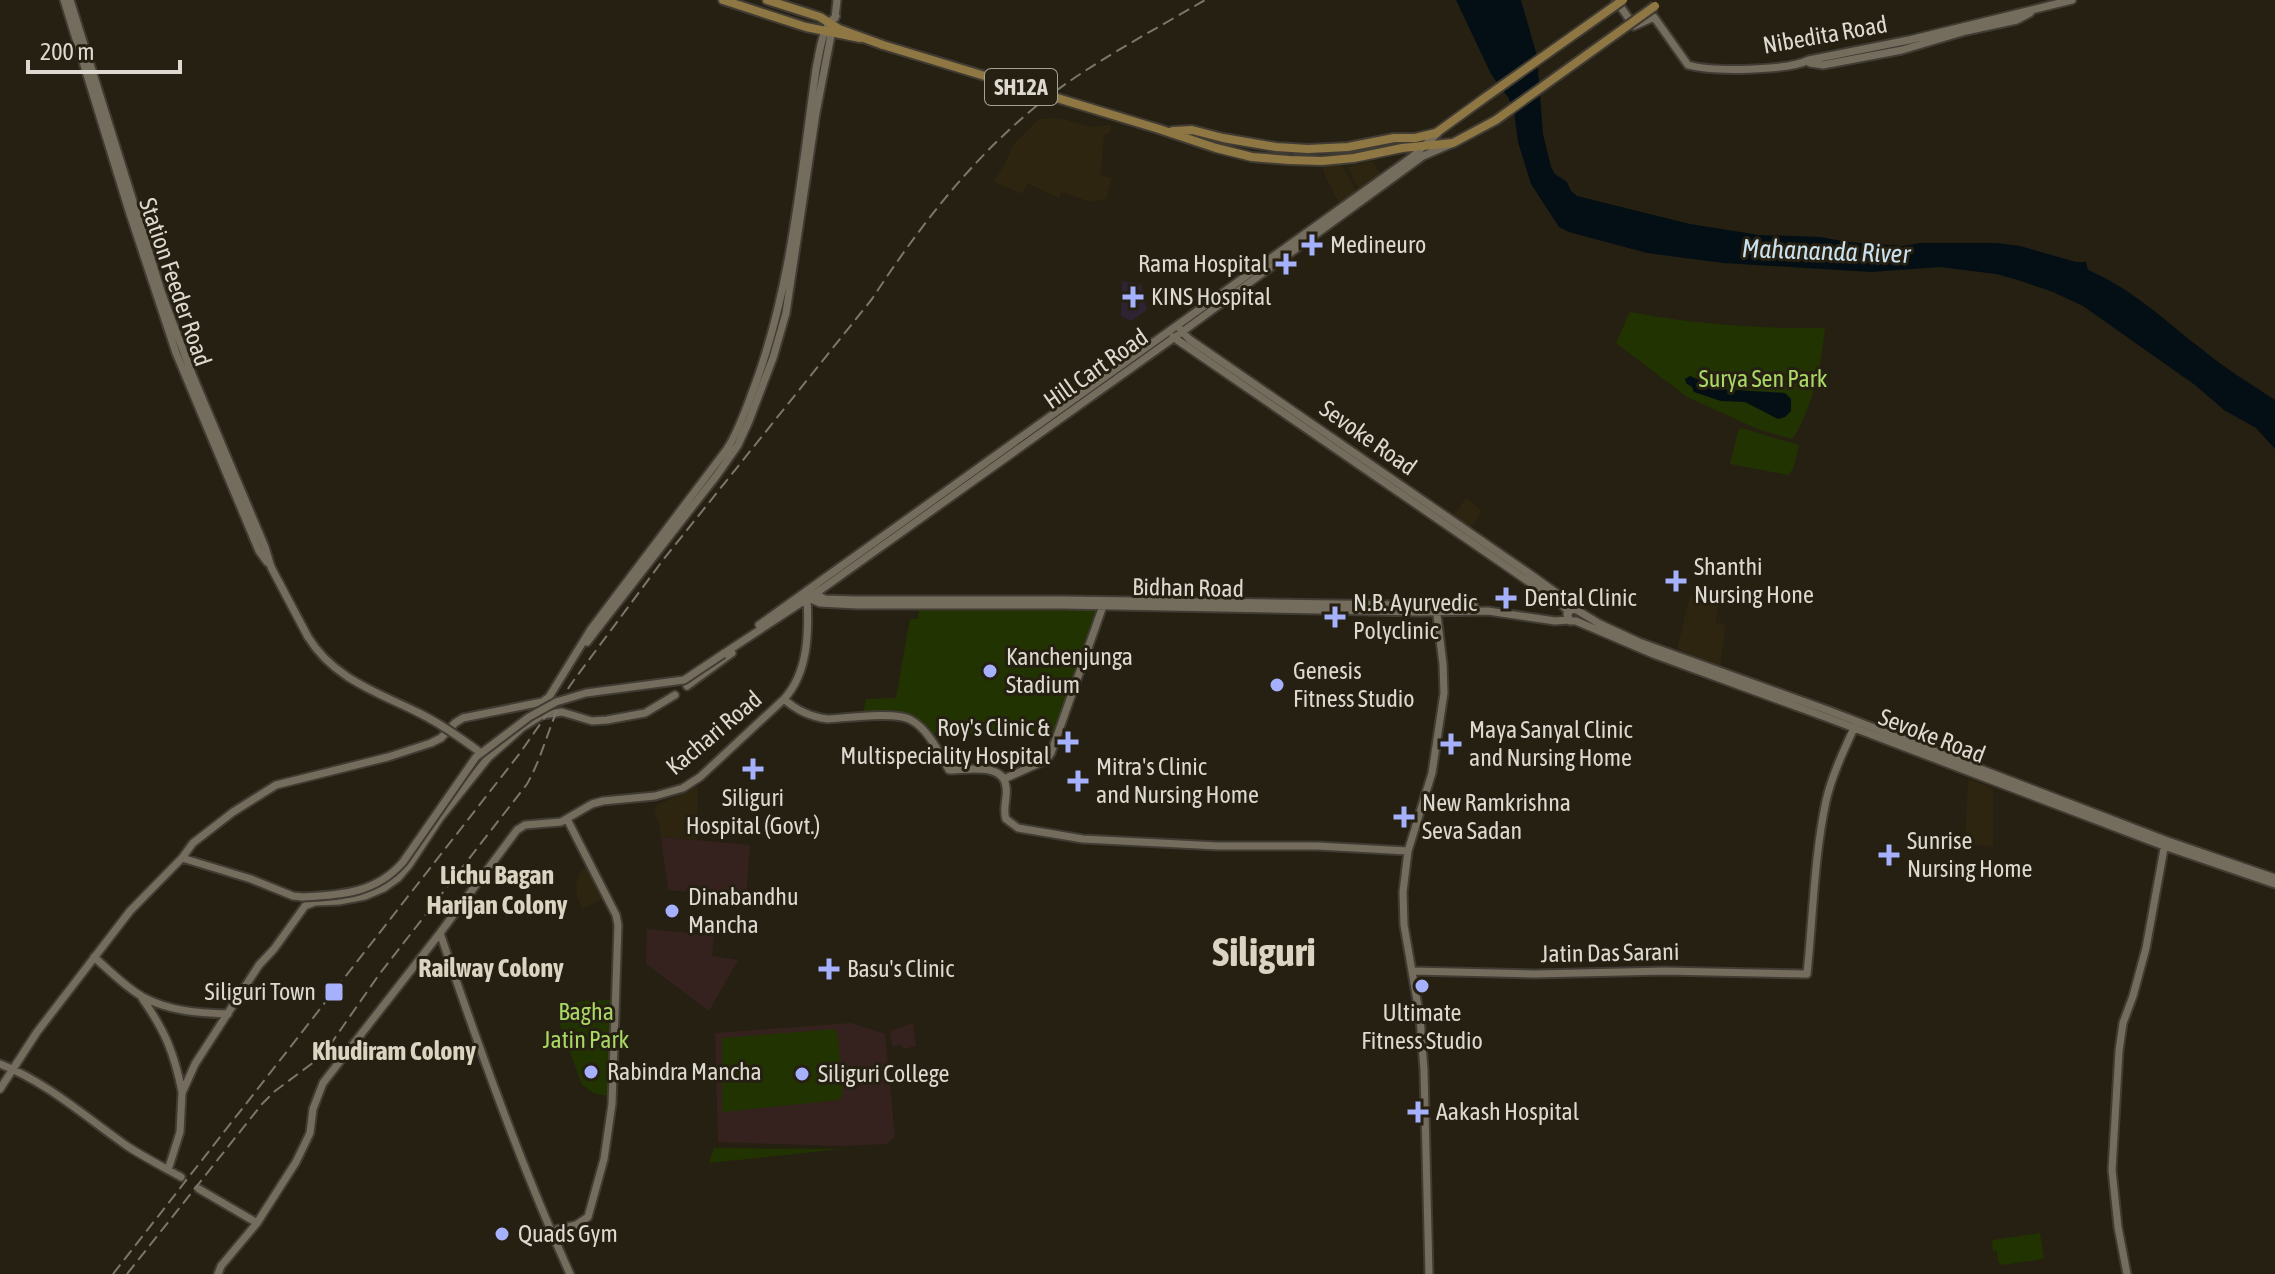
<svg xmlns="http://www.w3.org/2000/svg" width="2275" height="1274" font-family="'Asap Condensed',sans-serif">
<rect width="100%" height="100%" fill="#262012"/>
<path fill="#2d2510" d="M 1059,118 L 1091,127 L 1111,125 L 1110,132 L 1104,135 L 1101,175 L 1112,178 L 1106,199 L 1090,202 L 1061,192 L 1059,198 L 1027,183 L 1022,194 L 993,181 L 1004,166 L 1013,145 L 1039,119 Z
M 1339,161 L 1357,192 L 1340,206 L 1324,173 L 1322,162 Z
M 1373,161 L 1380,174 L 1358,189 L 1348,167 Z
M 1466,498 L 1482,511 L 1471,527 L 1454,515 Z
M 1690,595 L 1720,598 L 1716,623 L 1726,624 L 1720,666 L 1677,649 Z
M 1968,779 L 1993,788 L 1993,846 L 1965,845 Z
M 698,786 L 697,840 L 661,837 L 658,819 L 654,814 L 657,805 Z
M 587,865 L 604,898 L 583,909 L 577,898 L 576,884 L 579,874 Z"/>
<path fill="#35221f" d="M 661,837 L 750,845 L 746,897 L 668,890 Z
M 647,929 L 698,934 L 700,930 L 714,934 L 712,956 L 738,960 L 709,1011 L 646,964 Z
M 851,1023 L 885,1034 L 895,1137 L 886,1144 L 840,1146 L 718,1142 L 715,1033 Z
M 913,1023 L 916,1046 L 903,1049 L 902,1045 L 892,1046 L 890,1031 Z"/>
<path fill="#2d2332" d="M 1122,281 L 1141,284 L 1147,310 L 1131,321 L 1121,316 Z"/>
<path fill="#213300" d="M 1630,312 C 1694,324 1759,329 1825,328 C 1821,365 1814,403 1795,435 L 1792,439 L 1760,430 L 1687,397 L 1616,343 Z
M 1741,428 L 1799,445 L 1793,469 L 1788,475 L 1730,464 L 1738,432 Z
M 919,609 L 1101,609 L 1054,737 L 927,733 L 927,727 L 922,727 L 913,715 L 863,714 L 866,699 L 896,698 L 910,619 L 918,619 Z
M 594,1000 L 612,1000 L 608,1096 L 593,1093 L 582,1085 L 559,1022 L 558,1014 C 569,1003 579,1001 594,1000 Z
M 835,1029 L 838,1036 L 843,1093 L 839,1100 L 722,1112 L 722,1038 Z
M 714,1148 L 841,1149 L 709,1163 Z
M 2040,1233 L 2044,1259 L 2001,1265 L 1998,1261 L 1997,1251 L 1993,1251 L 1992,1240 Z"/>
<path fill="#030e15" d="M 1456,0 L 1521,0 L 1537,56 L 1543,134 L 1551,167 L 1555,174 L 1567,182 L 1571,191 L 1577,196 L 1690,224 L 1759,235 L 1821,237 L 1847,242 L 1903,246 L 1920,243 L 1997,243 L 2020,246 L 2076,262 L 2086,262 L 2088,270 C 2131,288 2163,319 2199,347 C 2223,367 2249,383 2275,400 L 2275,449 L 2256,428 L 2224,410 L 2195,385 L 2083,306 L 2053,292 L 2018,280 L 1996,274 L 1940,267 L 1871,272 L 1723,263 L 1647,253 L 1569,232 L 1559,227 L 1531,184 L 1518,142 L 1514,111 L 1508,97 L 1491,74 Z
M 1690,376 L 1720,389 L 1785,393 L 1791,399 L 1791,411 L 1785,417 L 1778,419 L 1745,402 L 1721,401 L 1694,392 L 1692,387 L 1686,383 L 1685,379 Z"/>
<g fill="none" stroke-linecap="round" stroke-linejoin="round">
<g stroke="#403b33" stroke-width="11">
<path id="secondary" d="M 64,0 L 129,211 L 176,353 L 259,551 L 267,562
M 70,0 L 162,294 L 192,374 L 265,547 L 271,567 L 308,637
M 1616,0 L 1634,26 L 1654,17 L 1688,65 C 1713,72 1786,71 1809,60 L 1909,40 L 2072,0
M 835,18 L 837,0
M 1810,63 L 1823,65 L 1902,50 L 1966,31 L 2017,20 L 2030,13
M 1179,328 L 1189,339 L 1530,574 L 1565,599 L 1575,609
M 1173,337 L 1561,604 L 1568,611
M 812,592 L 825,599 L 855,600 L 1065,600 L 1474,606
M 806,597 L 820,603 L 857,605 L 1064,605 L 1419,612 L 1488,611 L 1555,621 L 1569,620
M 759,625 L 1412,157 L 1438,133
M 587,642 L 717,475 L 738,445 L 749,421 L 773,358 L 786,313 L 816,113 L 832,30
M 723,654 L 822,589 L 1182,332 L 1423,156 L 1451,144
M 687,686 L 732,653
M 784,699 C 797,711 811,717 828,719 C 846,718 896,711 911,720 C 929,730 939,753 949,770 C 966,770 1004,762 1006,787 C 1008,798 1002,808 1006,819 L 1018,828 L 1083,839 L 1218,846 L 1318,846 L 1408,851
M 1004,779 L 1046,760 L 1051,753 L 1104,603
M 182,858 L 251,879 L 293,896 L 303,897
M 2275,878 L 2165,840 L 1830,711 L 1639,642 L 1600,624 L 1575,609 L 1571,610 L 1567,614 L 1570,621 L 1576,621 L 1653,654 L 1828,718 L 2164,846 L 2275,884
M 440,933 C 479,1048 520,1163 570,1274
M 94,957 C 109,970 125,987 143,997 C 169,1011 198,1013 228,1014
M 1413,971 L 1535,974 L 1665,971 L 1807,974 C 1813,917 1814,857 1826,801 C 1832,775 1844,750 1855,726
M 142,998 C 165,1031 174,1052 182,1092
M 0,1064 C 45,1081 87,1118 127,1146 C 144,1157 163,1167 181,1177
M 0,1089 L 37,1032 L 130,911 L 182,858 L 193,843 L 233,812 L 276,785 L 388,757 L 431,743 L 441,738 L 455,723 L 463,718 L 542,702 L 549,697 L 591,629 L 727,449 C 738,432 745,412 752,393 C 791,292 801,176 816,69 C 820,51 821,29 836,16
M 168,1170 L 180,1132 L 182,1093 L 195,1064 L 259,965 L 274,949 L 305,906 L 315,902 L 339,901 L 365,896 L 384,888 L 398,878 L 409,865 L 440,818 L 488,758 L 523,727 L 542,715 L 562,712 L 592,721 L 607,720 L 645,713 L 675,695
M 199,1189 L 257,1223
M 558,1229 L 576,1225 L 588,1217 L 604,1159 L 612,1104 L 618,925 L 616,915 L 567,819
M 218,1274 L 221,1266 L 257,1223 L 296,1162 L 310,1133 L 313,1109 L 323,1083 L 440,933 L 517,830 L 525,825 L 561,822 L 592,804 L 603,801 L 655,796 L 683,788 L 700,777 L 784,699 C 808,673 809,633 807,598
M 1429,1274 L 1424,1070 L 1420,1018 L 1404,925 L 1403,892 L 1408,851 L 1432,773 L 1444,693 L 1443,664 L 1436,607
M 2127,1274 L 2118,1227 L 2112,1170 L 2119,1051 L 2123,1023 L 2133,996 L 2146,948 L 2165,843"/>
</g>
<g stroke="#403b33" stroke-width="12">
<path id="primary" d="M 723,0 L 806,27 L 860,38
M 767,0 L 820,17 L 839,29 L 883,45
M 1159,129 L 1216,148 L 1252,157 L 1289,160 L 1322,161 L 1354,158 L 1402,148 L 1453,143 L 1496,120
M 1173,131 L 1192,130 L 1223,138 L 1276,147 L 1308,149 L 1348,147 L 1394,138 L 1415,138 L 1436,133 L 1483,99"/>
</g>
<use href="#secondary" stroke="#746d5d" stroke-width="7"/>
<use href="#primary" stroke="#8f7743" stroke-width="8"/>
<path stroke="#7b766b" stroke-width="2" stroke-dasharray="12 6" stroke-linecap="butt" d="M 113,1274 L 520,753 L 552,707
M 127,1274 L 262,1104 L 275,1091 L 314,1062 L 330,1045 L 378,976 L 527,784 C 546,751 551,711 574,680 L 663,560 L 872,299 C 919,227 972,158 1039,104 C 1087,65 1151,32 1205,0"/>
<g stroke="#403b33" stroke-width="11" stroke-linecap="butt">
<path id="secondary-bridge" d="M 308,637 C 334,679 377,692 419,713 C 441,724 461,738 481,753
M 303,897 C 342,895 376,893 403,862 L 476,757 L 529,717 L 556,702 L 586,693 L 684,680 L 723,654"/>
</g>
<g stroke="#403b33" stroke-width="12" stroke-linecap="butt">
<path id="primary-bridge" d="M 883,45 L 1159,129
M 1483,99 L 1623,0
M 1496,120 L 1655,6"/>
</g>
<use href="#secondary-bridge" stroke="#746d5d" stroke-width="7"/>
<use href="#primary-bridge" stroke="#8f7743" stroke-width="8"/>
</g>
<g fill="#a5b1fc" stroke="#262012" stroke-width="3">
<path d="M1308 233h8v8h8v8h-8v8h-8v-8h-8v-8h8z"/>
<path d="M1282 252h8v8h8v8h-8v8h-8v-8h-8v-8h8z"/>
<path d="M1129 285h8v8h8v8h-8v8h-8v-8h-8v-8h8z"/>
<path d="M1672 569h8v8h8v8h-8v8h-8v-8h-8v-8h8z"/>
<path d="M1502 586h8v8h8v8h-8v8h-8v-8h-8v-8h8z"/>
<path d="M1331 605h8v8h8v8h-8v8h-8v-8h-8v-8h8z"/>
<circle cx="990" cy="671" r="8"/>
<circle cx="1277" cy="685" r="8"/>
<path d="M1064 730h8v8h8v8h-8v8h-8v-8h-8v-8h8z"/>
<path d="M1447 732h8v8h8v8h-8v8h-8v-8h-8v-8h8z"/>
<path d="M749 757h8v8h8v8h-8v8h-8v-8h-8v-8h8z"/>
<path d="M1074 769h8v8h8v8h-8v8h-8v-8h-8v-8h8z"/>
<path d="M1400 805h8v8h8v8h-8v8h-8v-8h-8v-8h8z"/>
<path d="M1885 843h8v8h8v8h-8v8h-8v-8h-8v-8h8z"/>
<circle cx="672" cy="911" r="8"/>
<path d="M825 957h8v8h8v8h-8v8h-8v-8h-8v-8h8z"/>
<circle cx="1422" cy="986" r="8"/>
<rect x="324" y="982" width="20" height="20" rx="4"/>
<circle cx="591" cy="1072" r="8"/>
<circle cx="802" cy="1074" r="8"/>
<path d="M1414 1100h8v8h8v8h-8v8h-8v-8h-8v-8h8z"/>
<circle cx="502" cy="1234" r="8"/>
</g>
<g text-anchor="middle" stroke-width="6" stroke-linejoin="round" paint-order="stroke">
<rect fill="#262012" stroke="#a6a297" stroke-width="2" x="985" y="69" width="72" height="36" rx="6"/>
<g font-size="22" font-weight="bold" fill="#ddd9d0">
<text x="1021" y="95">SH12A</text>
</g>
<g font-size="24" fill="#ddd9d0" stroke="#262012">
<text transform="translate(1825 35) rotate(-10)" y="8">Nibedita Road</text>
<text transform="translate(175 282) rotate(71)" y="8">Station Feeder Road</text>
<text transform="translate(1096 369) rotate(-35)" y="8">Hill Cart Road</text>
<text transform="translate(1368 438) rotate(35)" y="8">Sevoke Road</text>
<text transform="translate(1188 588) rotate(1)" y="8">Bidhan Road</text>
<text transform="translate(714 733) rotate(-40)" y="8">Kachari Road</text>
<text transform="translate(1932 736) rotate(21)" y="8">Sevoke Road</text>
<text transform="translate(1610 953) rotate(-1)" y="8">Jatin Das Sarani</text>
</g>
<g font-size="24" fill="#ddd9d0" stroke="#262012" text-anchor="start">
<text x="1330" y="253">Medineuro</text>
<text x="1268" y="272" text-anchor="end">Rama Hospital</text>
<text x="1151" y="305">KINS Hospital</text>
<text x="1694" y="575">Shanthi<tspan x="1694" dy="28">Nursing Hone</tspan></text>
<text x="1524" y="606">Dental Clinic</text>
<text x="1353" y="611">N.B. Ayurvedic<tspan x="1353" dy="28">Polyclinic</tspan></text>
<text x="1006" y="665">Kanchenjunga<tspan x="1006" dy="28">Stadium</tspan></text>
<text x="1293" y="679">Genesis<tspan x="1293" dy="28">Fitness Studio</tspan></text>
<text x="1050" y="736" text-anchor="end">Roy's Clinic &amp;<tspan x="1050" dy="28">Multispeciality Hospital</tspan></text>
<text x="1469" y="738">Maya Sanyal Clinic<tspan x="1469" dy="28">and Nursing Home</tspan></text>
<text x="1096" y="775">Mitra's Clinic<tspan x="1096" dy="28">and Nursing Home</tspan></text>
<text x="753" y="806" text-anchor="middle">Siliguri<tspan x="753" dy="28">Hospital (Govt.)</tspan></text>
<text x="1422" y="811">New Ramkrishna<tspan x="1422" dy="28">Seva Sadan</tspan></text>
<text x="1907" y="849">Sunrise<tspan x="1907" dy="28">Nursing Home</tspan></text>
<text x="688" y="905">Dinabandhu<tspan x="688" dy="28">Mancha</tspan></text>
<text x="847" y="977">Basu's Clinic</text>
<text x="316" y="1000" text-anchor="end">Siliguri Town</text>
<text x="1422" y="1021" text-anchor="middle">Ultimate<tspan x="1422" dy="28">Fitness Studio</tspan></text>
<text x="607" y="1080">Rabindra Mancha</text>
<text x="818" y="1082">Siliguri College</text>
<text x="1436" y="1120">Aakash Hospital</text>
<text x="518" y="1242">Quads Gym</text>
</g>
<g font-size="24" fill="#a9d864" stroke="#262012">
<text x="1763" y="387">Surya Sen Park</text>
<text x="586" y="1020">Bagha<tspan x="586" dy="28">Jatin Park</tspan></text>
</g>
<g font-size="26" font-style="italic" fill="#cae1ef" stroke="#262012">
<text transform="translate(1826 251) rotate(2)" y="9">Mahananda River</text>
</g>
<g font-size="26" font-weight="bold" fill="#dcd4c2" stroke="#262012">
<text x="497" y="884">Lichu Bagan<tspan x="497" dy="30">Harijan Colony</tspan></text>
<text x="491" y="977">Railway Colony</text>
<text x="394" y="1060">Khudiram Colony</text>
</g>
<g font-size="40" font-weight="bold" fill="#dcd4c2" stroke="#262012">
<text x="1264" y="966">Siliguri</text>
</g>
</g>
<path d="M28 60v12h152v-12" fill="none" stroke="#ddd9d0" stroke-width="4"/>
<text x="40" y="60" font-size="24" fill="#ddd9d0" stroke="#262012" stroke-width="6" paint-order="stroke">200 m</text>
</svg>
